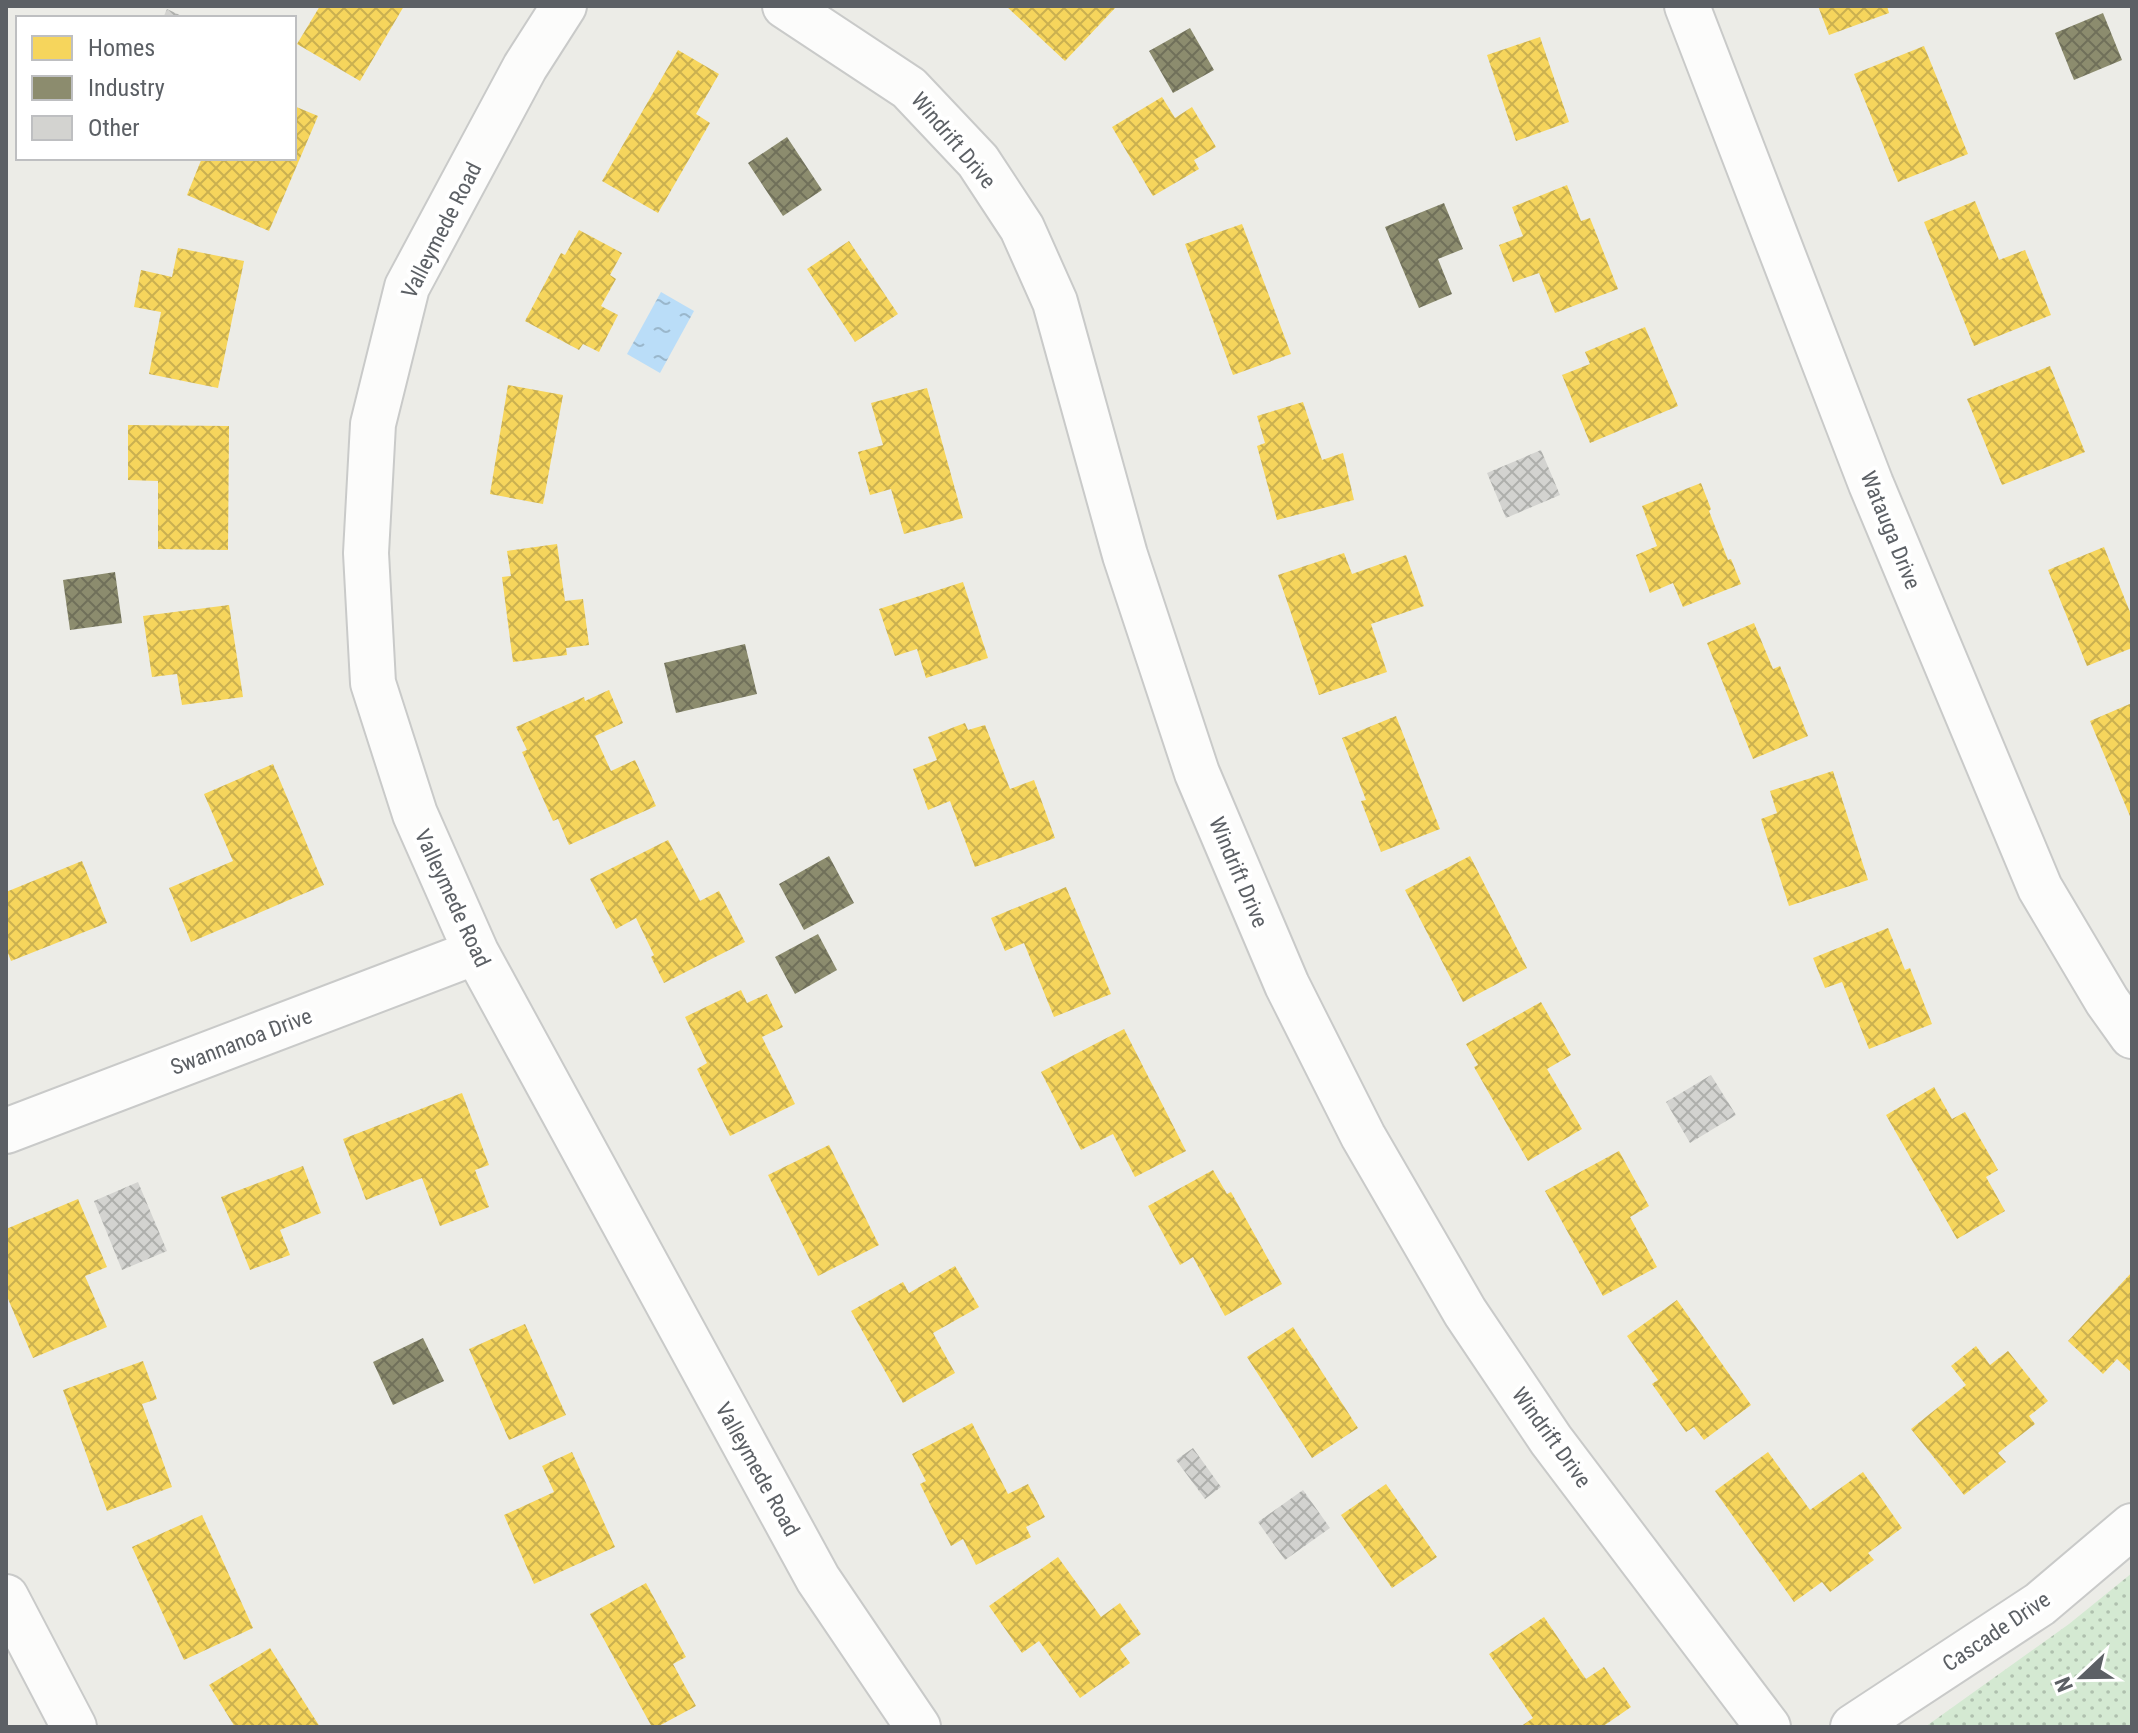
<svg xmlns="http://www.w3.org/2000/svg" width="2138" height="1733" font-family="'Roboto Condensed',sans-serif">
<defs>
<pattern id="grass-dots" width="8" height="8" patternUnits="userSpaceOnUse" patternTransform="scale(2)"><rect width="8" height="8" fill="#d4e9d2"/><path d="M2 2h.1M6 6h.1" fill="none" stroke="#afc0ae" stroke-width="1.8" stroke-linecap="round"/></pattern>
<pattern id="water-ripples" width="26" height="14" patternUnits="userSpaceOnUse" patternTransform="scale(2)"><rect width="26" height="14" fill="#baddf8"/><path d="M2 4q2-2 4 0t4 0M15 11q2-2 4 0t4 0" fill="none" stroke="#9ab7cc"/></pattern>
<pattern id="homes-cross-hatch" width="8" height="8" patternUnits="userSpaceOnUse" patternTransform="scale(2)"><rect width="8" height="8" fill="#f6d55c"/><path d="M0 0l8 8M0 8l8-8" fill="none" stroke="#cab050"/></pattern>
<pattern id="industry-cross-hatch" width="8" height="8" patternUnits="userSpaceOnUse" patternTransform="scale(2)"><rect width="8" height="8" fill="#8c8c6e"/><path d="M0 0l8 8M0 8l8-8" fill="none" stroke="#70705a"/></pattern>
<pattern id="building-cross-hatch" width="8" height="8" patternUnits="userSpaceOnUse" patternTransform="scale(2)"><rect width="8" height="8" fill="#d3d3d0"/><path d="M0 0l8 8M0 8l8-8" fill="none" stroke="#aeafac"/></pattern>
</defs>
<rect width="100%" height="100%" fill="#ecece7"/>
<path fill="url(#grass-dots)" d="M 2132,1573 L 2132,1727 L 1925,1727 L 2069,1624 Z"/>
<path fill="url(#water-ripples)" d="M 661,292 L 694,311 L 660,373 L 627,354 Z"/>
<path fill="url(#homes-cross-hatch)" d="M 320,6 L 404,6 L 360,81 L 297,44 Z
M 1006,6 L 1117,6 L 1065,61 Z
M 1818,6 L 1887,6 L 1889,13 L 1829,35 Z
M 1540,37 L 1569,122 L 1516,141 L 1487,55 Z
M 1924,46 L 1968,154 L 1898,182 L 1854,74 Z
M 678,50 L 719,74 L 696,114 L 710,123 L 658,213 L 602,181 Z
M 1162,97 L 1175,118 L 1192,107 L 1216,147 L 1194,160 L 1199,169 L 1153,196 L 1112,127 Z
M 294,106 L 318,116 L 269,231 L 187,195 L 202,158 L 294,158 Z
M 1567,185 L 1581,221 L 1590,218 L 1618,289 L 1555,313 L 1539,273 L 1513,282 L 1499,245 L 1523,236 L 1512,207 Z
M 1975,201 L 1999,260 L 2025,250 L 2051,315 L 1974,346 L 1924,222 Z
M 1242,224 L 1291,354 L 1233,375 L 1185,244 Z
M 579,230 L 622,253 L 610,275 L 616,279 L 601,306 L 618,315 L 599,352 L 583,344 L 579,350 L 525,321 L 561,253 L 565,255 Z
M 849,241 L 898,314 L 855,342 L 807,269 Z
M 178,248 L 244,261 L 218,388 L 149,374 L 161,312 L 134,307 L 141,270 L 172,277 Z
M 1645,327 L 1678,406 L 1590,443 L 1562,375 L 1590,364 L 1585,352 Z
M 2050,366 L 2085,452 L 2002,485 L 1967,399 Z
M 508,385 L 563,395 L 543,504 L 490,494 Z
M 927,388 L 963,518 L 904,534 L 891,489 L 870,495 L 858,452 L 883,445 L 871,403 Z
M 1303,402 L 1322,460 L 1343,453 L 1354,500 L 1277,520 L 1257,446 L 1265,443 L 1257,416 Z
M 128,425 L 229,426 L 228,550 L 158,549 L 158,481 L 128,480 Z
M 1701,483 L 1711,509 L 1709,511 L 1728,560 L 1731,559 L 1741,584 L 1683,607 L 1673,583 L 1650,593 L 1636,555 L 1657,546 L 1642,506 Z
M 557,544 L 565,601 L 583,599 L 589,645 L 566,648 L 567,655 L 513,662 L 502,577 L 511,576 L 507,551 Z
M 2104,547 L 2132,617 L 2132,648 L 2087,666 L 2048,570 Z
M 1344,553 L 1352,574 L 1406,555 L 1424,606 L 1371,624 L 1387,672 L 1319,695 L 1278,575 Z
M 963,582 L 988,658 L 926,678 L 917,649 L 895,656 L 879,609 Z
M 229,605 L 243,697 L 182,705 L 177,674 L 152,677 L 143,616 Z
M 1754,623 L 1773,669 L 1780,666 L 1808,736 L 1753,759 L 1707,643 Z
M 609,690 L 623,723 L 595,736 L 611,771 L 635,760 L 656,806 L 569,845 L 558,819 L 553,821 L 522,752 L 527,750 L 516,727 L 584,697 L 585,701 Z
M 2132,703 L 2132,821 L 2090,721 Z
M 1396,716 L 1440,829 L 1381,852 L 1361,801 L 1366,800 L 1342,738 Z
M 965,723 L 968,730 L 985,725 L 1010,789 L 1034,780 L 1055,838 L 975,867 L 950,801 L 928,810 L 913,769 L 937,760 L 928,737 Z
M 273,764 L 324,885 L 191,942 L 169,888 L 233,861 L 204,794 Z
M 1833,771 L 1868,880 L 1789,906 L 1761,819 L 1777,813 L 1770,791 Z
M 668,840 L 700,901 L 719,891 L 745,942 L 664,983 L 651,957 L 654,955 L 636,918 L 616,929 L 590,879 Z
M 1470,856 L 1527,968 L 1463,1002 L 1405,890 Z
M 82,861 L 107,923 L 11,961 L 6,948 L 6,892 Z
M 1066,887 L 1111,994 L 1054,1017 L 1024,943 L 1005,951 L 991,918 Z
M 1888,928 L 1905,970 L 1910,968 L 1932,1024 L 1869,1049 L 1842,982 L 1825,988 L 1813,958 Z
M 741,990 L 747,1003 L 767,994 L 783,1027 L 762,1037 L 795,1104 L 730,1136 L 697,1069 L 707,1063 L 685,1017 Z
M 1541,1002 L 1571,1055 L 1547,1069 L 1582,1129 L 1528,1161 L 1474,1067 L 1478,1065 L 1466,1044 Z
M 1124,1029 L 1186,1151 L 1135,1177 L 1113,1134 L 1081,1150 L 1041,1072 Z
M 1934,1087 L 1952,1119 L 1965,1112 L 1998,1170 L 1986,1177 L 2005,1211 L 1957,1239 L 1886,1115 Z
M 462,1093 L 489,1165 L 475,1170 L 489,1207 L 440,1226 L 422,1178 L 366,1200 L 343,1139 Z
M 829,1145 L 879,1245 L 818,1276 L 768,1175 Z
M 1619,1151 L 1649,1206 L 1630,1217 L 1657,1267 L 1603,1296 L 1545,1191 Z
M 303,1166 L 321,1213 L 280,1230 L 290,1255 L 250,1270 L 221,1197 Z
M 1213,1170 L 1227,1194 L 1231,1192 L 1282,1284 L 1225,1316 L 1193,1257 L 1180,1265 L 1148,1206 Z
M 78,1199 L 107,1267 L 85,1276 L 107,1327 L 33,1358 L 6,1294 L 6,1229 Z
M 955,1266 L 979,1307 L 933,1333 L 955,1373 L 903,1403 L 851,1311 L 903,1282 L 909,1293 Z
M 2132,1272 L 2132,1373 L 2117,1359 L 2103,1374 L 2068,1341 Z
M 1677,1300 L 1751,1405 L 1704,1440 L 1694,1427 L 1686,1432 L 1652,1384 L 1658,1380 L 1627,1336 Z
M 525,1324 L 566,1415 L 509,1440 L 469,1349 Z
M 1293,1327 L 1358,1428 L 1312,1458 L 1247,1357 Z
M 1976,1346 L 1990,1365 L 2008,1351 L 2048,1401 L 2029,1416 L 2035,1424 L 1998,1453 L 2006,1462 L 1964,1495 L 1911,1429 L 1966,1385 L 1951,1366 Z
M 143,1361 L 157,1399 L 142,1404 L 172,1487 L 107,1511 L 63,1390 Z
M 972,1423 L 1008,1494 L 1028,1484 L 1045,1517 L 1026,1527 L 1031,1537 L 976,1565 L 963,1539 L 951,1546 L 920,1484 L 926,1481 L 912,1454 Z
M 572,1452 L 615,1547 L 534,1584 L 504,1515 L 554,1492 L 542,1466 Z
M 1768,1452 L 1810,1510 L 1863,1472 L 1902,1528 L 1868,1553 L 1874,1560 L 1830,1592 L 1822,1582 L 1794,1602 L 1715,1491 Z
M 1386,1484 L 1437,1557 L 1392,1588 L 1341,1515 Z
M 202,1515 L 253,1628 L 184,1660 L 132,1547 Z
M 1058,1557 L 1101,1617 L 1120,1603 L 1141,1634 L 1120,1649 L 1130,1663 L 1080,1698 L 1039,1641 L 1022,1653 L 989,1606 Z
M 646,1583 L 686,1657 L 673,1664 L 696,1706 L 657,1727 L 652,1727 L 590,1614 Z
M 1544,1617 L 1586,1679 L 1604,1667 L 1631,1707 L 1602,1727 L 1520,1727 L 1533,1718 L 1489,1654 Z
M 270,1648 L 320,1727 L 235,1727 L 209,1685 Z"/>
<path fill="url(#industry-cross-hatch)" d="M 2103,13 L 2122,60 L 2074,80 L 2055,33 Z
M 1190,28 L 1214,70 L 1173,93 L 1149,51 Z
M 787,137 L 822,190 L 783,216 L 748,163 Z
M 1444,203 L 1463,249 L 1438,259 L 1452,294 L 1419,308 L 1385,227 Z
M 115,572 L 122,623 L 70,630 L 63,580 Z
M 745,644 L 757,694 L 676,713 L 664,663 Z
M 829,856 L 854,903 L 804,930 L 779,884 Z
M 818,934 L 837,970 L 795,994 L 775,957 Z
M 423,1338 L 444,1381 L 393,1405 L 373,1362 Z"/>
<path fill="url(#building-cross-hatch)" d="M 167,9 L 186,18 L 163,18 Z
M 1541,450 L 1560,495 L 1506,518 L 1487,473 Z
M 1711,1075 L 1736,1115 L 1690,1143 L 1666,1102 Z
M 138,1182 L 167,1251 L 122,1270 L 94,1201 Z
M 1193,1448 L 1221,1487 L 1205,1499 L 1176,1460 Z
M 1303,1490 L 1330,1528 L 1285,1560 L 1258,1522 Z"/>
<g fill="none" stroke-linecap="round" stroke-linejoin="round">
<g stroke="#c9cac9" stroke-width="48">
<path id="minor" d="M 564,6 L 525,67 L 407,287 L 373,424 L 366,553 L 373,683 L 415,814 L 476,952 L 818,1579 L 918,1727
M 785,6 L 909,88 L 978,161 L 1022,228 L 1055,302 L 1125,555 L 1197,773 L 1287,985 L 1363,1136 L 1465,1312 L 1551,1440 L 1768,1727
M 1687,6 L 1871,484 L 2040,888 L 2107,1001 L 2132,1036
M 6,1131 L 476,952
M 6,1597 L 74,1727
M 1853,1727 L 2040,1604 L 2132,1526"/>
</g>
<use href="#minor" stroke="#fcfcfb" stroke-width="44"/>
</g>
<g text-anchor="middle" stroke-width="8" stroke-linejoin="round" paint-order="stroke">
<g font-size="22" fill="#5c6065" stroke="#fff">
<text transform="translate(954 140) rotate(50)" y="8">Windrift Drive</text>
<text transform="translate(441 230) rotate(-63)" y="8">Valleymede Road</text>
<text transform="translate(1891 530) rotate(68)" y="8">Watauga Drive</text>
<text transform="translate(1239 872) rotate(67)" y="8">Windrift Drive</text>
<text transform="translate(453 898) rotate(65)" y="8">Valleymede Road</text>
<text transform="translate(241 1041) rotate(-21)" y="8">Swannanoa Drive</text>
<text transform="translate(1552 1437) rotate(54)" y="8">Windrift Drive</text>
<text transform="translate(758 1469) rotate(61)" y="8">Valleymede Road</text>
<text transform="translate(1996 1631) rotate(-34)" y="8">Cascade Drive</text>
</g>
</g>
<rect width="2138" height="1733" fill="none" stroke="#5c6065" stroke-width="16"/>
<rect x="16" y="16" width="280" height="144" fill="#ffffff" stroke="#bebfc1" stroke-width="2"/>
<rect x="32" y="36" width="40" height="24" fill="#f6d55c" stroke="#bebfc1" stroke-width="2"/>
<text x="88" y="56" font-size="24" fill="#5c6065">Homes</text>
<rect x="32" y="76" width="40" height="24" fill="#8c8c6e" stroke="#bebfc1" stroke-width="2"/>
<text x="88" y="96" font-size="24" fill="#5c6065">Industry</text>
<rect x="32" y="116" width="40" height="24" fill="#d3d3d0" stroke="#bebfc1" stroke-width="2"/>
<text x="88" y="136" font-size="24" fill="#5c6065">Other</text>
<g transform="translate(2082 1677) rotate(248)" stroke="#ffffff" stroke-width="6" paint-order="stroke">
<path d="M0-6L14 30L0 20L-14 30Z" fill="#5c6065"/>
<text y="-12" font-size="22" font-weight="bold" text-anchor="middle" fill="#5c6065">N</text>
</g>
</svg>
